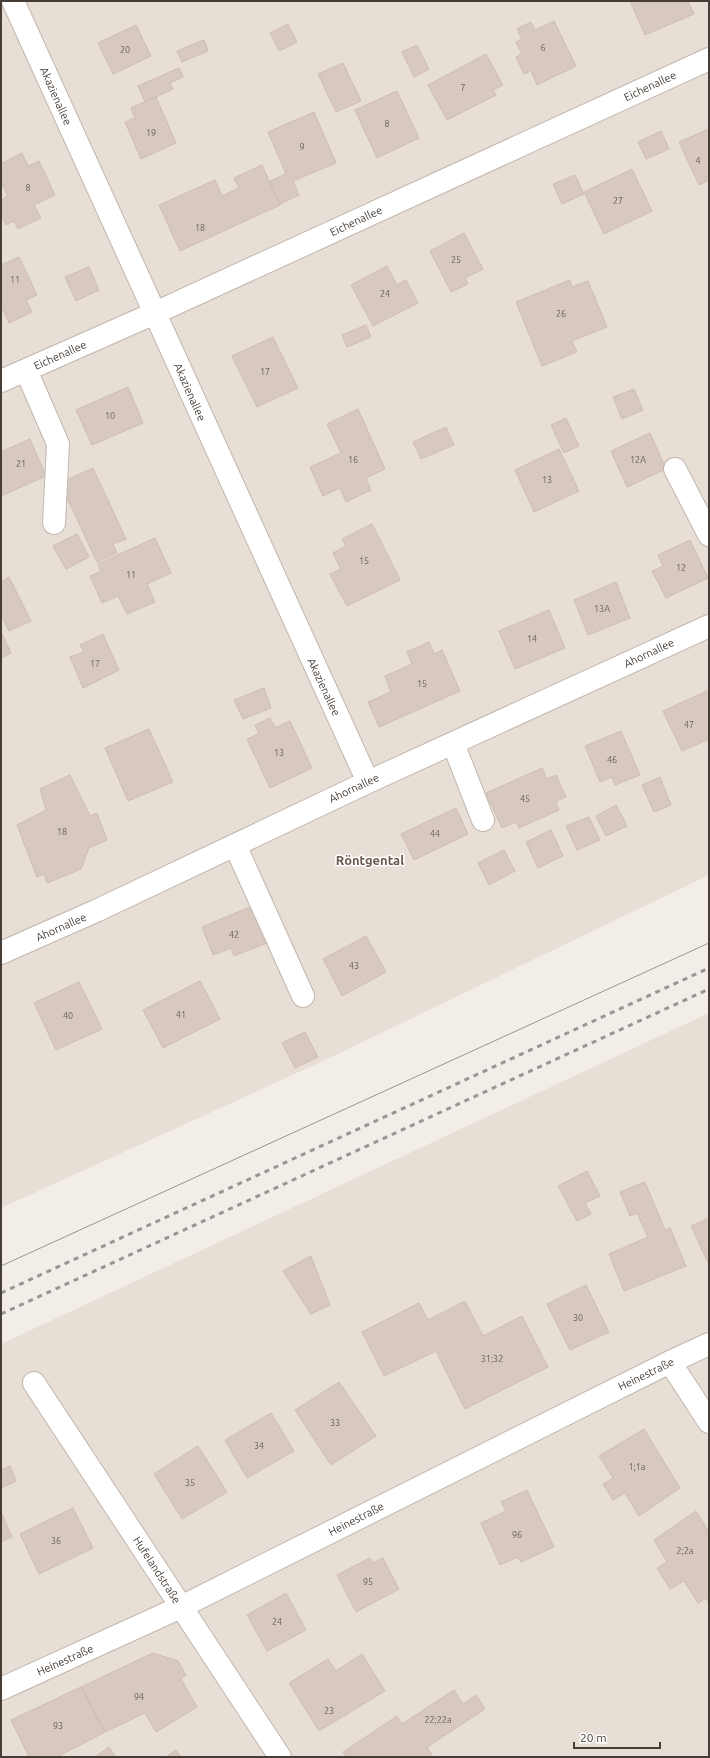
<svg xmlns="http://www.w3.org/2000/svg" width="710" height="1758" font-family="Ubuntu,sans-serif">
<rect width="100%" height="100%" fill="#f3ede7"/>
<path fill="#e7ded5" d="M 1,1 L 709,1 L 709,875 L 321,1062 L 1,1208 Z
M 709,1013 L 709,1757 L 1,1757 L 1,1344 Z"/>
<path fill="#d8c9c0" stroke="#cfbdb0" d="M 630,1 L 688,1 L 694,14 L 645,35 Z
M 554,21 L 576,66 L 537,85 L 531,71 L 524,74 L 516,57 L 522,54 L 516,42 L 522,39 L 517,29 L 531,22 L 535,30 Z
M 288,24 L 297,42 L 279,51 L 270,33 Z
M 136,25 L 151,56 L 113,74 L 98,43 Z
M 204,40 L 208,51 L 182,62 L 177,51 Z
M 417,45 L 429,69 L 414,77 L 402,52 Z
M 486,54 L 503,85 L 493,90 L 496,95 L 447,120 L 428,85 Z
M 343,63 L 361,101 L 336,112 L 318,74 Z
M 179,68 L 183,77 L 170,83 L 173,89 L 145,102 L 138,86 Z
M 397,91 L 419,138 L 377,158 L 355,110 Z
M 156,97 L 176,143 L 141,159 L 125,122 L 135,118 L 131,108 Z
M 314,112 L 336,163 L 293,181 L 299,195 L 280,204 L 270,181 L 286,174 L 268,132 Z
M 709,129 L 709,180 L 699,185 L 679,142 Z
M 661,131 L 669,149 L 646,159 L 638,142 Z
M 22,153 L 28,166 L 39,161 L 55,195 L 34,205 L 41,218 L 18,229 L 14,221 L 6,225 L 1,215 L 1,200 L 8,196 L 1,182 L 1,164 Z
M 262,165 L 280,205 L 180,251 L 159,205 L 215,180 L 222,196 L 239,188 L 234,178 Z
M 632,169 L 652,211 L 604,234 L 584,192 Z
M 575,175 L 584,194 L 562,204 L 553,184 Z
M 464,233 L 483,269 L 465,278 L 468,284 L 451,292 L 430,251 Z
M 19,257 L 37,295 L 26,300 L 32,312 L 9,323 L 1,305 L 1,265 Z
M 387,266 L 397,285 L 406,280 L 418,303 L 373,326 L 351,285 Z
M 89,267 L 99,290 L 76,301 L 65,277 Z
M 570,280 L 572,287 L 588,281 L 607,327 L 572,341 L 577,352 L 542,366 L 516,302 Z
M 366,325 L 371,337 L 347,347 L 342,335 Z
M 273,337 L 298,388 L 257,407 L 232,356 Z
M 128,387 L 143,423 L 92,445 L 76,410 Z
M 634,389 L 643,410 L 622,419 L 613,397 Z
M 358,409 L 385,469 L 366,478 L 371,490 L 346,502 L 340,488 L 323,496 L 310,467 L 341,453 L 327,424 Z
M 566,418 L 579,446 L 564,453 L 551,425 Z
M 446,427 L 454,445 L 421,459 L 413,442 Z
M 650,433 L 666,469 L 627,487 L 611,451 Z
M 30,439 L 46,476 L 1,496 L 1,452 Z
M 559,449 L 579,491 L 534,512 L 515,470 Z
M 93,468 L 126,539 L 113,544 L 117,553 L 97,562 L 60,483 Z
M 372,524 L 400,580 L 347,606 L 330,574 L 341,569 L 333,553 L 346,546 L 342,539 Z
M 77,534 L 89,557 L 66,569 L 53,546 Z
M 155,538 L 171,573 L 147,584 L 155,602 L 127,614 L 118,596 L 102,603 L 90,576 L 101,571 L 98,564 Z
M 690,540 L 708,578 L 666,598 L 652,571 L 663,566 L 658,555 Z
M 9,577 L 31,621 L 9,631 L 1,615 L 1,582 Z
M 616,582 L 630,618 L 588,635 L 574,600 Z
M 549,610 L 565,648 L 515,669 L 499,631 Z
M 1,632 L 11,653 L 1,658 Z
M 103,634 L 119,670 L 83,688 L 70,657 L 84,652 L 80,645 Z
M 429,642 L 434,654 L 442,650 L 460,691 L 379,727 L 368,702 L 391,692 L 385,676 L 412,664 L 407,652 Z
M 264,688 L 271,708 L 243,719 L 234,700 Z
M 709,690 L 709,739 L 682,751 L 663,711 Z
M 270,718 L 275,728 L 290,721 L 312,768 L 270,788 L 247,739 L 259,734 L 255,725 Z
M 149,729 L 173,782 L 128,801 L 105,748 Z
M 621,731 L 640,775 L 615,785 L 612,777 L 600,782 L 585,746 Z
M 542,768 L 547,779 L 556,775 L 566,797 L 556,801 L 559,810 L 519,828 L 516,822 L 502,828 L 486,793 Z
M 70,775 L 90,816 L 97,813 L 107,840 L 89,848 L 81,869 L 47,883 L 44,874 L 37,877 L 17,825 L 46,810 L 40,789 Z
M 660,777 L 671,805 L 654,812 L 642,785 Z
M 616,805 L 627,826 L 606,836 L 596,816 Z
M 456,808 L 468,834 L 414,860 L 401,834 Z
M 589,817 L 600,840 L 577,850 L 566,826 Z
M 551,830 L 563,856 L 538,868 L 526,842 Z
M 504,850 L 515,871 L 489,885 L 478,863 Z
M 252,906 L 267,943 L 234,956 L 231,948 L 213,955 L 202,927 Z
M 366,936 L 386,972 L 342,996 L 323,959 Z
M 200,981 L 220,1019 L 163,1048 L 143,1010 Z
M 79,982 L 102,1029 L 56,1050 L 34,1003 Z
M 305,1032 L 318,1057 L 295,1068 L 282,1043 Z
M 587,1171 L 600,1196 L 585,1203 L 591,1214 L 577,1221 L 558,1186 Z
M 645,1182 L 665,1230 L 670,1228 L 686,1266 L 624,1291 L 609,1254 L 648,1237 L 637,1213 L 630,1216 L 620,1192 Z
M 709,1218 L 709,1265 L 691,1226 Z
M 311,1256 L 330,1305 L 311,1314 L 283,1271 Z
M 586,1285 L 609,1332 L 570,1350 L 547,1304 Z
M 465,1301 L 483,1336 L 522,1316 L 548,1367 L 465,1409 L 436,1351 L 384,1376 L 362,1332 L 419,1303 L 428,1320 Z
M 339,1382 L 376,1436 L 331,1465 L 295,1410 Z
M 271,1413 L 294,1451 L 247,1478 L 225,1440 Z
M 644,1429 L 680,1488 L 639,1516 L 625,1493 L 613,1500 L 603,1484 L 613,1478 L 599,1456 Z
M 198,1446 L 227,1492 L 182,1519 L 154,1474 Z
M 10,1466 L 16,1481 L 1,1488 L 1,1470 Z
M 527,1490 L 554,1547 L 521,1562 L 518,1557 L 500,1565 L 481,1523 L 506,1511 L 501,1502 Z
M 73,1508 L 93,1548 L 39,1574 L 20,1534 Z
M 696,1511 L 709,1532 L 709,1604 L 706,1598 L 698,1603 L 684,1581 L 670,1589 L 657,1568 L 667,1562 L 654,1540 Z
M 1,1512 L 12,1537 L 1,1542 Z
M 370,1558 L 373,1563 L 383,1558 L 399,1589 L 356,1612 L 337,1575 Z
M 286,1593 L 306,1630 L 267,1651 L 247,1615 Z
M 153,1653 L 178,1661 L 186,1675 L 181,1679 L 197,1707 L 156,1732 L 145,1713 L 105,1732 L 81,1687 Z
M 362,1654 L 385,1691 L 319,1731 L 289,1683 L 328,1659 L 336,1671 Z
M 81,1687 L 105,1732 L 57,1757 L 29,1757 L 11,1720 Z
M 454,1690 L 463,1704 L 476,1695 L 485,1709 L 427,1747 L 433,1757 L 346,1757 L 343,1752 L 397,1716 L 402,1724 Z
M 109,1747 L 116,1757 L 95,1757 Z
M 176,1750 L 181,1757 L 166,1757 Z"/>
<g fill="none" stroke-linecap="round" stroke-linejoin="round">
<g stroke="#c2b6ad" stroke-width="24">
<path id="minor" d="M 13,1 L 368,782
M 26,370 L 58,444 L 54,523
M 1,381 L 155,313 L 709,59
M 675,469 L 709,535
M 453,743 L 483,820
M 235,845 L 303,996
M 1,953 L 98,910 L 368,782 L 709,626
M 670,1362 L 709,1422
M 34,1383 L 280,1757
M 1,1689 L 181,1607 L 670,1362 L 709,1344"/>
</g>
<use href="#minor" stroke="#fff" stroke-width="22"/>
<path stroke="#969696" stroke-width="1" d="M 1,1266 L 709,943"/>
<path stroke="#969696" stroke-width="3" stroke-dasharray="5 5" stroke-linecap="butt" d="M 1,1293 L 709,968
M 1,1314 L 709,989"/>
</g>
<g text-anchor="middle" stroke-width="3" stroke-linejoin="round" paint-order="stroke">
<g font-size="9" fill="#6a6058">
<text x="543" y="51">6</text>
<text x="125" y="53">20</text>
<text x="463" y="91">7</text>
<text x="387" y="127">8</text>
<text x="151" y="136">19</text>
<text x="302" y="150">9</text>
<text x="698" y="164">4</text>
<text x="28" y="191">8</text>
<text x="618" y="204">27</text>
<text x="200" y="231">18</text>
<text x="456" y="263">25</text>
<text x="15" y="283">11</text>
<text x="385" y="297">24</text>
<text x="561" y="317">26</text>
<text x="265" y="375">17</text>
<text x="110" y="419">10</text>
<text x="353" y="463">16</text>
<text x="638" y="463">12A</text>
<text x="21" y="467">21</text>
<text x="547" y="483">13</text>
<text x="364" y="564">15</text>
<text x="681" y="571">12</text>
<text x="131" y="578">11</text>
<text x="602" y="612">13A</text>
<text x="532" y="642">14</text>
<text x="95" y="667">17</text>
<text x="422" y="687">15</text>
<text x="689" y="728">47</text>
<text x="279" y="756">13</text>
<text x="612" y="763">46</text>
<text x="525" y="802">45</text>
<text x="62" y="835">18</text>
<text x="435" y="837">44</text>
<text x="234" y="938">42</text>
<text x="354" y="969">43</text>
<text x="181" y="1018">41</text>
<text x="68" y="1019">40</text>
<text x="578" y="1321">30</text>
<text x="492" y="1362">31;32</text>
<text x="335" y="1426">33</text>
<text x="259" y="1449">34</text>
<text x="637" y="1470">1;1a</text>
<text x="190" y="1486">35</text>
<text x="517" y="1538">96</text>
<text x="56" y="1544">36</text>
<text x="685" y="1554">2;2a</text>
<text x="368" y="1585">95</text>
<text x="277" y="1625">24</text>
<text x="139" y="1700">94</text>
<text x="329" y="1714">23</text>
<text x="438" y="1723">22;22a</text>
<text x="58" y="1729">93</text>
</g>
<g font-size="11" fill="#463d36" stroke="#fff">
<text transform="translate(650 86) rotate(-25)" y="4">Eichenallee</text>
<text transform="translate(56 96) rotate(66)" y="4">Akazienallee</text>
<text transform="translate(356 221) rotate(-25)" y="4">Eichenallee</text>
<text transform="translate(60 355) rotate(-24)" y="4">Eichenallee</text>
<text transform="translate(190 392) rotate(66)" y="4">Akazienallee</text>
<text transform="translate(649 653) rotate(-25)" y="4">Ahornallee</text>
<text transform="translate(324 687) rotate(65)" y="4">Akazienallee</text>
<text transform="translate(354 788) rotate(-25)" y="4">Ahornallee</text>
<text transform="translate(61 927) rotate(-24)" y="4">Ahornallee</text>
<text transform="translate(646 1374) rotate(-26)" y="4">Heinestraße</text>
<text transform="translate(356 1519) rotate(-27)" y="4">Heinestraße</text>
<text transform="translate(157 1570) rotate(57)" y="4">Hufelandstraße</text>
<text transform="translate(65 1660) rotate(-24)" y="4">Heinestraße</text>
</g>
<g font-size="13" font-weight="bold" fill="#69584d" stroke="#fff">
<text x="370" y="865">Röntgental</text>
</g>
</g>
<rect width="710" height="1758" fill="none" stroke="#463d36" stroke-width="4"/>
<path d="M574 1742v6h86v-6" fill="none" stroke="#463d36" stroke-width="2"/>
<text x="580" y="1742" font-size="12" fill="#463d36" stroke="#ffffff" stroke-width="3" paint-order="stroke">20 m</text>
</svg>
